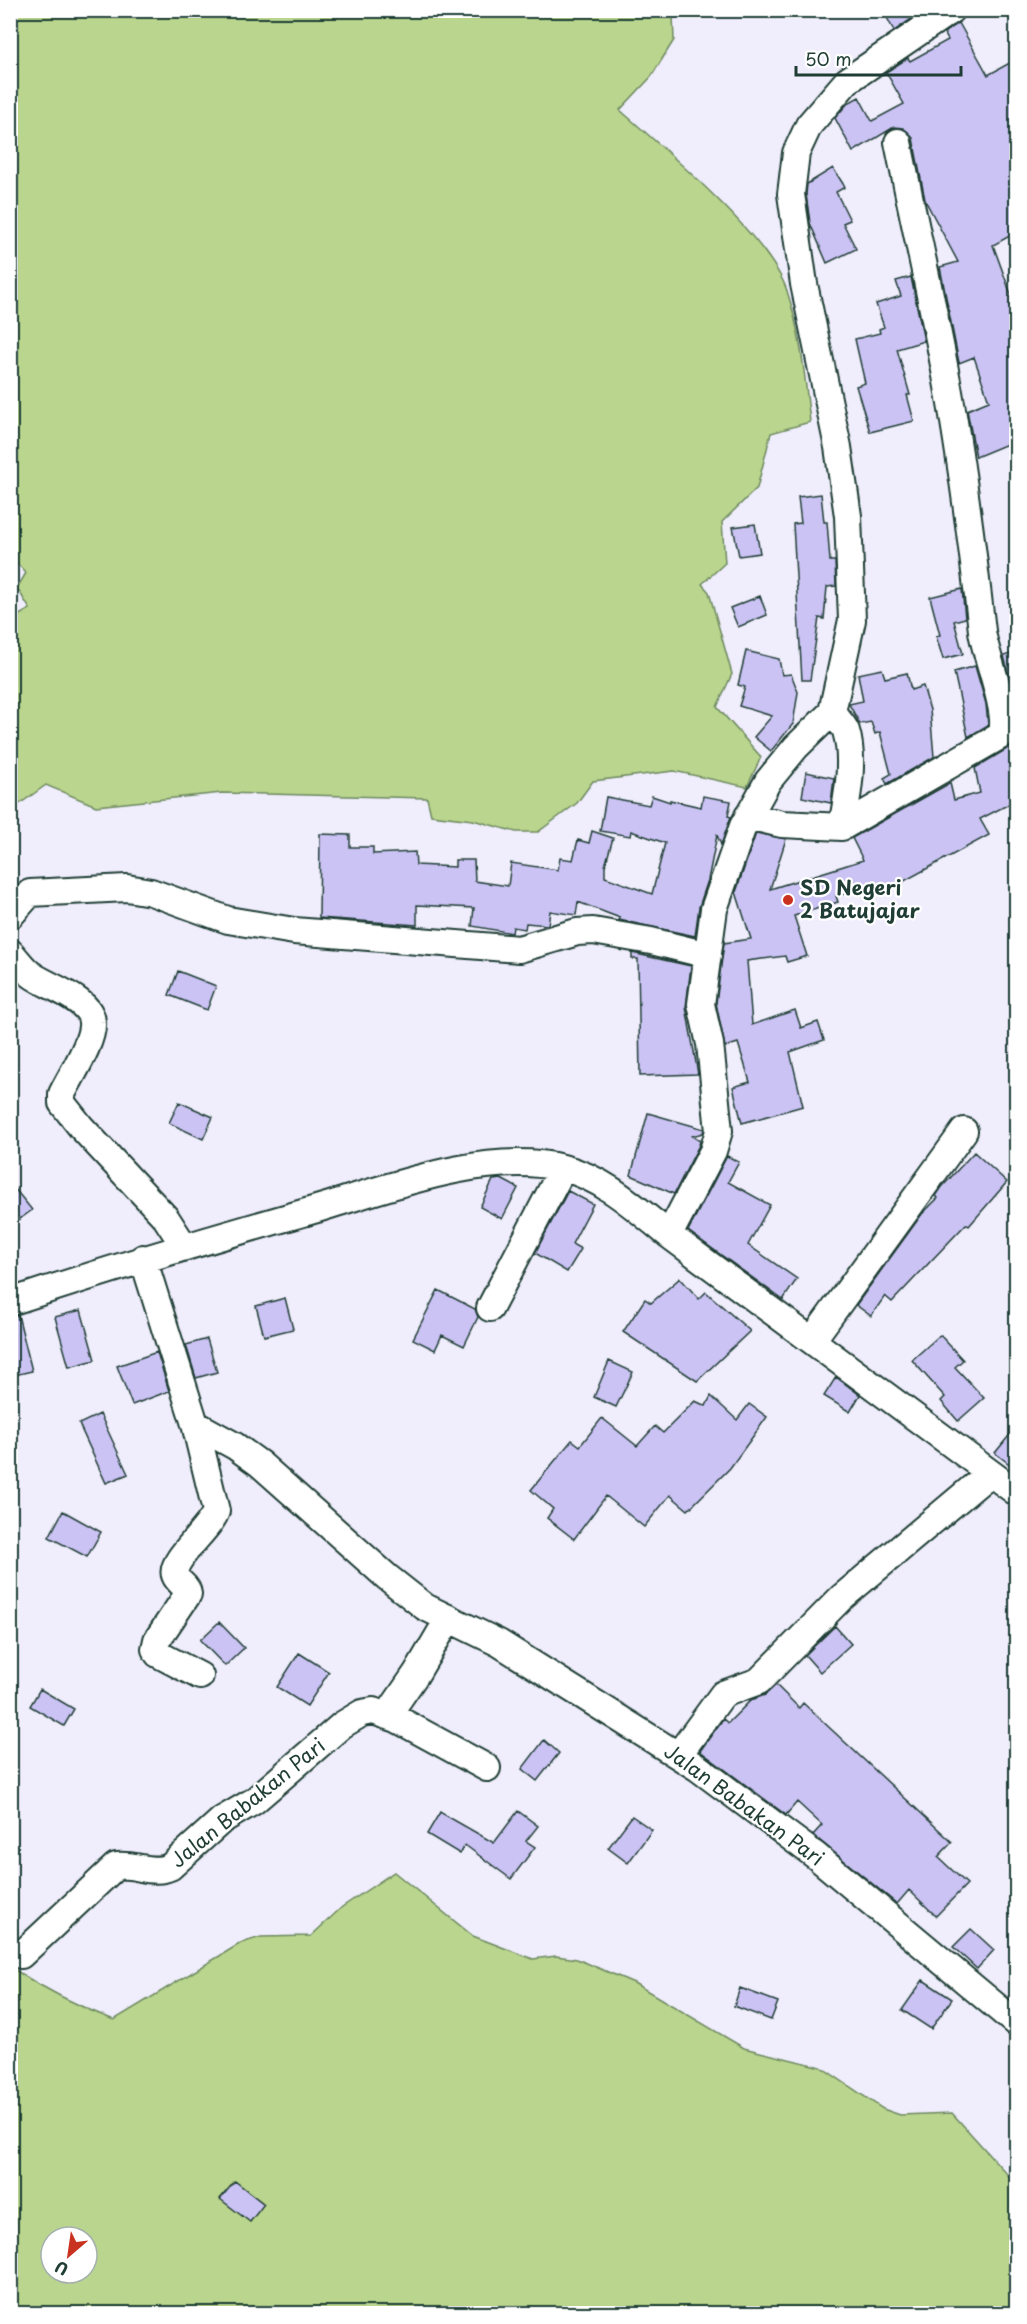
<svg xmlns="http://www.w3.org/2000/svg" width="1027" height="2324" font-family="'Playpen Sans',sans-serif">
<rect width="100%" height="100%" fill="#f0edfc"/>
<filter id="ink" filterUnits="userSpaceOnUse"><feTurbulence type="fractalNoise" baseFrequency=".0167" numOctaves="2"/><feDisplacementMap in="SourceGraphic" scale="12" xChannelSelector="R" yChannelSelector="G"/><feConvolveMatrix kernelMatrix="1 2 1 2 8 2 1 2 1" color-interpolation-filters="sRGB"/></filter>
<g filter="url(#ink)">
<path fill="#bad58d" stroke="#6c8960" stroke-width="1.5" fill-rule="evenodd" d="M 668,10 L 673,15 L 674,40 L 651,77 L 620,110 C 664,149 770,238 787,291 C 801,333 805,378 810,422 L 771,433 L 757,488 L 722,522 L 725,563 L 702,584 L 709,592 L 732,674 L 717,707 L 761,757 L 747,787 L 674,771 L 593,781 L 577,803 L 538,832 L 516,832 L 473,820 L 431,815 L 427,798 L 222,793 L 96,806 L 46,785 L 11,810 L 11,624 L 14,618 L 30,609 L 17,588 L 26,573 L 10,556 L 11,11 Z
M 394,1872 L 473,1936 L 533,1959 L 556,1956 L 577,1959 L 634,1983 L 744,2048 L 821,2067 L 883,2109 L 900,2115 L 952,2113 L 1016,2184 L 1016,2313 L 11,2313 L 10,1967 C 44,1989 77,2006 114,2020 L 241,1943 L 261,1937 L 311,1936 L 342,1907 ZM 51,2237 L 87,2237 L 87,2273 L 51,2273 Z"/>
<path fill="#ccc3f5" stroke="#1f3d34" stroke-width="1.5" d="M 883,10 L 924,10 L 894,31 Z
M 959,23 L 988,75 L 1017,59 L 1017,232 L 993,245 L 1017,311 L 1017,440 L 976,457 L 967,410 L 989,401 L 974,357 L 959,363 L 940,267 L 958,262 L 925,200 L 913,138 L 903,128 L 894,127 L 853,152 L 835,118 L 848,103 L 859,97 L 872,121 L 904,104 L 886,72 L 908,58 L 910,61 L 948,40 L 944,33 Z
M 833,168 L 845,187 L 836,192 L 850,220 L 843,223 L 856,249 L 827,263 L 810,223 L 806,194 L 807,184 Z
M 911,277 L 924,341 L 897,349 L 910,395 L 907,395 L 914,421 L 870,432 L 856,386 L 865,383 L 855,339 L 880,333 L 879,329 L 884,327 L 876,304 L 901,296 L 896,281 Z
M 821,494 L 824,522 L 827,522 L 830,561 L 835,561 L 836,586 L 827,587 L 824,619 L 819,618 L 810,680 L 802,680 L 793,524 L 801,523 L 798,497 Z
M 755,524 L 760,553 L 739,556 L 733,527 Z
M 962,589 L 965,618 L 954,621 L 963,654 L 943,659 L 936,636 L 940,635 L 930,597 Z
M 760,596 L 767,615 L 738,627 L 730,608 Z
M 746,651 L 779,659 L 782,675 L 791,674 L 798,692 L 793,724 L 771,751 L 754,737 L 772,716 L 739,706 L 745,687 L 738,685 Z
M 1017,652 L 1017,707 L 1004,656 Z
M 975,666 L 986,704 L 988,725 L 968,737 L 954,672 Z
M 882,669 L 885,678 L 907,673 L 911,690 L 923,686 L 930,710 L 934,757 L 887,784 L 884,778 L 891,774 L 880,732 L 875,734 L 871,722 L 860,724 L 849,704 L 863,701 L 858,674 Z
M 1017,733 L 1017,800 L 980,819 L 989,835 L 884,892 L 880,884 L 836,896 L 838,902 L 794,916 L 807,956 L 787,962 L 785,956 L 747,961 L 752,1025 L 795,1010 L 801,1028 L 818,1022 L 824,1040 L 790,1052 L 803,1106 L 742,1123 L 733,1087 L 750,1082 L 738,1043 L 725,1047 L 716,1003 L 724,943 L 751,939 L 736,892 L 756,833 L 786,839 L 770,889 L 863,860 L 852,838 L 950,783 L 954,800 L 980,793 L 975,768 L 1007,749 Z
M 806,772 L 834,778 L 831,803 L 802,797 Z
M 652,796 L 670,802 L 670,800 L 701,807 L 703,796 L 731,801 L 728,816 L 731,817 L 721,845 L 717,835 L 708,880 L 699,907 L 695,936 L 619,920 L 620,918 L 578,902 L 576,915 L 550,911 L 548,925 L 526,923 L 525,929 L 513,927 L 512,933 L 472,926 L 474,908 L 417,905 L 417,925 L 319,918 L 320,834 L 350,835 L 350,847 L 373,847 L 373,854 L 415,852 L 416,865 L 455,867 L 455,860 L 474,860 L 475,881 L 508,886 L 511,863 L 558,870 L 560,858 L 573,860 L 578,840 L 589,843 L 592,831 L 613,838 L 605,866 L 605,877 L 652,894 L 665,843 L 631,831 L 630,836 L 600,831 L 606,797 L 649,805 Z
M 632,953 L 691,966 L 686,1007 L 698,1074 L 640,1076 L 638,959 L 632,959 Z
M 178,971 L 216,986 L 207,1010 L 169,995 Z
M 179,1102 L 213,1117 L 203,1139 L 169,1123 Z
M 648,1113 L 704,1129 L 703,1133 L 692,1136 L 700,1141 L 699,1145 L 674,1194 L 631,1175 Z
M 974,1152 L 1007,1182 L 969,1226 L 966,1224 L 892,1302 L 885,1296 L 871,1316 L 856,1305 L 922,1214 L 938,1198 L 936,1196 L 942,1187 Z
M 727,1156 L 739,1162 L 728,1182 L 770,1205 L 748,1245 L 797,1279 L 783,1300 L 688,1231 Z
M 501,1179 L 518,1188 L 502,1219 L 480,1207 L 493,1180 Z
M 10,1183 L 32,1210 L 10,1226 Z
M 568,1191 L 593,1204 L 572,1244 L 581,1249 L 567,1272 L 535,1253 Z
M 680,1278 L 699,1299 L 706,1292 L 750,1331 L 697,1381 L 623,1332 L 645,1299 L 651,1303 Z
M 438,1290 L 475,1309 L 478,1317 L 464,1346 L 442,1335 L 435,1350 L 413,1339 Z
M 285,1298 L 293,1329 L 264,1336 L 256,1306 Z
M 81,1310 L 95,1360 L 69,1367 L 55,1317 Z
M 18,1315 L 32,1371 L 10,1376 L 10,1317 Z
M 940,1335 L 963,1360 L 955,1367 L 984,1398 L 958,1421 L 941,1401 L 945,1397 L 912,1360 Z
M 207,1339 L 217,1372 L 196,1378 L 186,1345 Z
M 157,1352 L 169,1391 L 132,1405 L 117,1366 Z
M 609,1361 L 633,1372 L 616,1407 L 594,1397 Z
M 836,1377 L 860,1395 L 850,1412 L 824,1396 Z
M 711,1396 L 737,1420 L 749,1404 L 767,1417 L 730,1468 L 688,1510 L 670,1495 L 644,1527 L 606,1496 L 574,1539 L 547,1518 L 553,1509 L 531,1490 L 572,1440 L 580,1446 L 602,1418 L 637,1446 L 655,1426 L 663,1433 L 695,1401 L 706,1406 Z
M 100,1414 L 128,1474 L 106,1483 L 79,1424 Z
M 1017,1426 L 1017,1470 L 995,1453 Z
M 63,1511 L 101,1532 L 87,1557 L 49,1537 Z
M 219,1622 L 244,1648 L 225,1666 L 200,1640 Z
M 835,1626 L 851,1644 L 820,1672 L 805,1655 Z
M 299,1653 L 329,1672 L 307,1706 L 277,1687 Z
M 776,1685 L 799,1708 L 803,1703 L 952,1842 L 938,1857 L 967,1884 L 936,1916 L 909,1890 L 897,1904 L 813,1835 L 822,1825 L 797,1802 L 786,1815 L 700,1751 L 723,1719 L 728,1723 L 751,1700 L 765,1695 Z
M 40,1689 L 74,1709 L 64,1726 L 30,1706 Z
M 544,1740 L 559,1753 L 537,1781 L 522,1769 Z
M 518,1811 L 538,1826 L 526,1841 L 535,1847 L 511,1879 L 465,1845 L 460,1854 L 427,1834 L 440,1812 L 494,1843 Z
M 632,1816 L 652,1830 L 628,1863 L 608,1848 Z
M 971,1929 L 994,1950 L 977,1969 L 953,1947 Z
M 923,1980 L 952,1999 L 931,2029 L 902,2010 Z
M 740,1988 L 778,2002 L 771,2020 L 734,2006 Z
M 235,2181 L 264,2204 L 250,2222 L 220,2199 Z"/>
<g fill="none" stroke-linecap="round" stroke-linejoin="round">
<g stroke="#1f3d34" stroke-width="30">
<path id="street" d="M 832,712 C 836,718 844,725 846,731 C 855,761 847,798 842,827
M 748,816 L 782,824 L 842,827 L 1000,736 C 1012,717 985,656 982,631 C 972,543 961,453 944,365 C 930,291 913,217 898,142
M 10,916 L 30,893 L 127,888 L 151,892 L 228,920 L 294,931 L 519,949 L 577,932 L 593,931 L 651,941 L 708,955
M 10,952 C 17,959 24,970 32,975 C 48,987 91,999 92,1022 C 94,1041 70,1077 62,1094 L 62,1103 L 81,1127 L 166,1218 L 184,1246
M 669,1235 L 713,1151 L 719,1131 L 710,1044 L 701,1004 L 714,909 L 743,826 L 768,781 L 796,747 L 832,712 L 852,620 L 848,516 L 838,447 L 804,284 L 791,194 L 796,153 L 809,125 L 847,81 L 951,10
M 143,1258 L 195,1424 L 235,1446 L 260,1464 L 387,1577 L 425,1607 L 499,1643 L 698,1768 L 816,1856 L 1016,2023
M 10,1302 C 110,1269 210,1239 310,1211 C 385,1189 486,1149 563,1168 C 604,1178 637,1209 669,1235 L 1016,1492
M 490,1308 L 563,1168
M 813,1339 L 964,1131
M 195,1424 L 216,1511 C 211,1528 169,1561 175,1575 C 178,1584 187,1584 188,1594 L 157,1640 L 155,1649 L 158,1654 L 200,1676
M 387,1716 L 416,1674 L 449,1618
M 679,1754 L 723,1694 L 759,1681 L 841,1598 L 990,1473
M 21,1955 L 116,1866 C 134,1863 153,1875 170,1867 L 222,1820 L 254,1801 L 342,1725 L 362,1713 L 373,1711 L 397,1719 L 487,1768"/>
</g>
<use href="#street" stroke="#fff" stroke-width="26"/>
</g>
</g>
<circle fill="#c8321e" stroke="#fff" stroke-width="2" cx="788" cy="900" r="6"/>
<g text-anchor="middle" stroke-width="4.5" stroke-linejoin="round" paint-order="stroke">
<g font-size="20" font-weight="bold" fill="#1f3d34" stroke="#fff" text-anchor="start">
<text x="800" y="895">SD Negeri<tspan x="800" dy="23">2 Batujajar</tspan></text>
</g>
<g font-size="20" fill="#1f3d34" stroke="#fff">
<text transform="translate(248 1803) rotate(-39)" y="7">Jalan Babakan Pari</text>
<text transform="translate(744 1805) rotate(36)" y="7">Jalan Babakan Pari</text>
</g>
</g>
<rect width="1027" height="2324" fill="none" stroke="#fff" stroke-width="36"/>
<rect x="18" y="18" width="991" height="2288" fill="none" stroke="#1f3d34" stroke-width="2" filter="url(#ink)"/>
<g transform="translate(69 2255) rotate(209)"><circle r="28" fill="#ffffff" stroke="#a5b1ae" stroke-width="1.5"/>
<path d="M0-4.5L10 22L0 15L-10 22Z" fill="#c8321e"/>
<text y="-9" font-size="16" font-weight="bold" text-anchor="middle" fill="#1f3d34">U</text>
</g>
<path d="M796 66v9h165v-9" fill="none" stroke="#1f3d34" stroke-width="3"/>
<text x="805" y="66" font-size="18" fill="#1f3d34" stroke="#ffffff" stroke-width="4.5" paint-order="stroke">50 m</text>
</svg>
